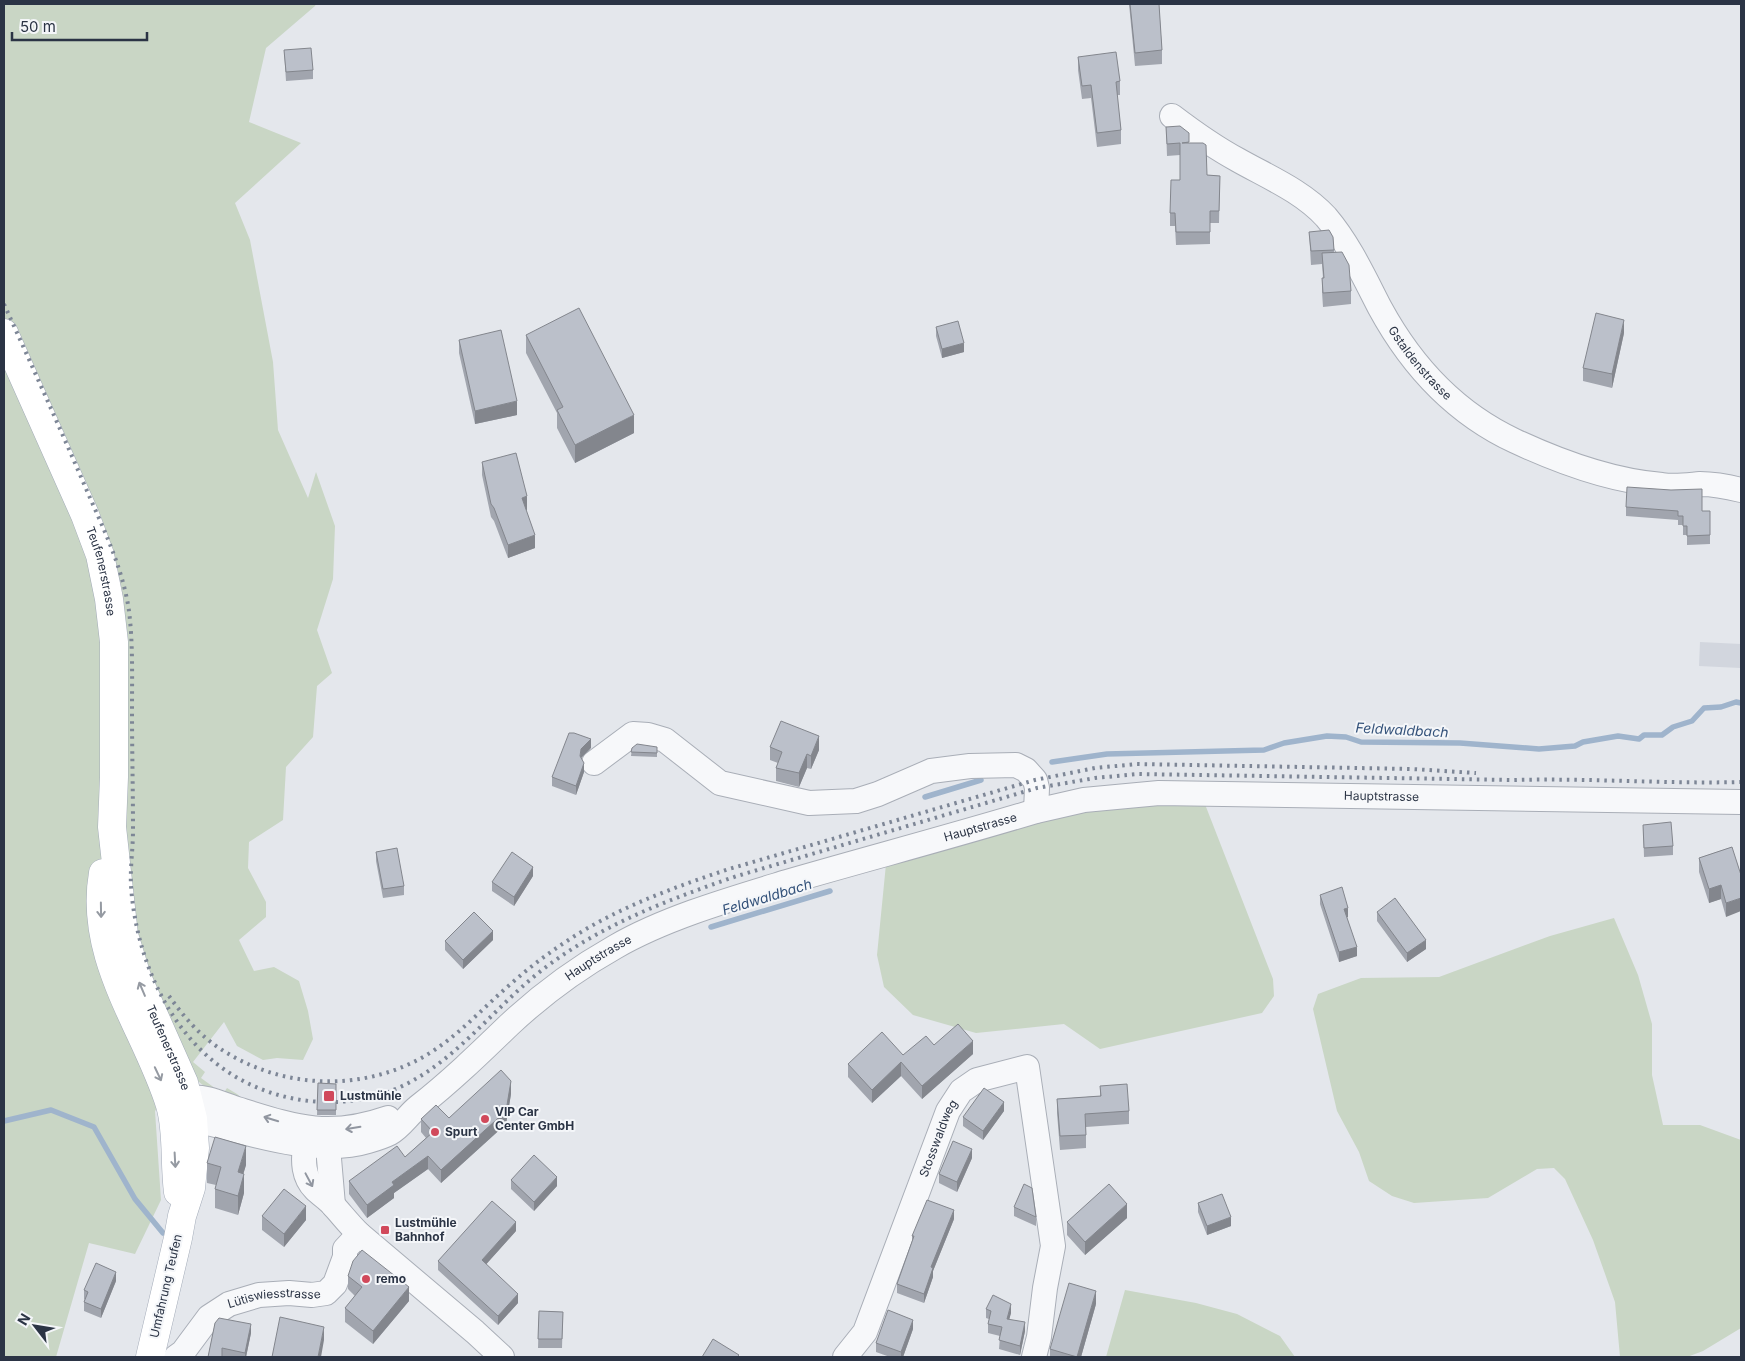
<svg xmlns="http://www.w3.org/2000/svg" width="1745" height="1361" font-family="Inter,sans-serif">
<rect width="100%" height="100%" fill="#e4e7ec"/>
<path fill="#d2d6de" d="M 1700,642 L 1741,644 L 1740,668 L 1699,666 Z"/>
<path fill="#c9d6c5" d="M 4,4 L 316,4 L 315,6 L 266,48 L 249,122 L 301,143 L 235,203 L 250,240 L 273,362 L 278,430 L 308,498 L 316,472 L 335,526 L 333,579 L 317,630 L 332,673 L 317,686 L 313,737 L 286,767 L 283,820 L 249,842 L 248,868 L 266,902 L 266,917 L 239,940 L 254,971 L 274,967 L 299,981 L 308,1011 L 313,1039 L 303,1060 L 277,1058 L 263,1060 L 237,1046 L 224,1022 L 193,1062 L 205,1072 L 201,1078 L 223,1094 L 227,1088 L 237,1094 L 248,1104 C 220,1094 206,1093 187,1069 L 155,1111 L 161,1200 L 135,1254 L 89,1243 L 56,1357 L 4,1357 Z
M 1201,794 L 1273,979 L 1274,996 L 1262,1013 L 1100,1049 L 1064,1024 L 976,1033 L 913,1015 L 884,987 L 877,955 L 887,854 L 991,824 Z
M 1614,918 L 1638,975 L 1652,1024 L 1652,1075 L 1663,1125 L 1700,1125 L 1741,1140 L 1741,1328 L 1703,1351 L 1687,1357 L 1620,1357 L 1615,1302 L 1593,1240 L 1565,1179 L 1554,1168 L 1537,1169 L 1488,1198 L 1414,1203 L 1392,1196 L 1369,1181 L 1359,1152 L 1337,1111 L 1313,1009 L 1318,994 L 1361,978 L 1439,977 L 1550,936 Z
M 1125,1290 L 1196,1303 L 1237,1314 L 1280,1336 L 1295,1357 L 1106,1357 Z"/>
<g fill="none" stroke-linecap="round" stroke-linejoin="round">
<path stroke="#9fb4cc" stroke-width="5.5" d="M 1052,762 L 1107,754 L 1264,750 L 1284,743 L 1327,736 L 1346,737 L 1361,742 L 1460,743 L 1539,749 L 1575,746 L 1583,742 L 1618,736 L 1639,739 L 1644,735 L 1662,735 L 1673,727 L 1692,721 L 1704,708 L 1721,707 L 1736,702 L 1741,703
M 925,797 L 981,780
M 711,927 L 830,891
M 4,1121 L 51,1110 L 94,1127 L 135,1199 L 163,1233"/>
<g stroke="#a9aeb7" stroke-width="26">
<g id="minor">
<path id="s1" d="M 1172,116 C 1193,132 1214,147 1238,160 C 1268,177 1302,191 1326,217 C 1349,244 1364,277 1380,308 C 1411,365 1455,413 1515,441 C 1560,462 1612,481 1662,485 C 1675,487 1688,485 1700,484 C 1713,484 1729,487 1741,490"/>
<path d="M 594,763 L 633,734 L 648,735 L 665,740 L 720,783 L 809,803 L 856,801 L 878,794 L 931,771 L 970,766 L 1016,765 L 1026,770 L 1035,780 L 1037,788 L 1036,811"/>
<path d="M 189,1098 C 204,1095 222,1104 237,1109 C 295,1127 328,1139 388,1118"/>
<path id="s2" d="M 193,1119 C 245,1132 316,1157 368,1141 C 375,1139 384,1136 390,1133 C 401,1127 408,1115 418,1107 C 450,1082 479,1054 509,1025 C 541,995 576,969 615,947 C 665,918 731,899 787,882 C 870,858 953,836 1036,811 L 1084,800 L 1159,793 L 1741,802"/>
<path d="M 321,1134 L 328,1147 L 333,1205"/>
<path d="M 305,1146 C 303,1161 303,1177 315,1189 C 321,1195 328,1199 333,1205 C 342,1215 349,1224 359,1234 L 475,1332 L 502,1357"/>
<path id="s3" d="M 176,1357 L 183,1352 L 209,1317 L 229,1304 L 259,1295 L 289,1293 L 312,1295 L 326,1293 L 335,1284 L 345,1257 L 345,1249 L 359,1234"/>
<path id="s4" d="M 845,1357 L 865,1332 L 948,1111 L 961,1091 L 977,1080 L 1027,1067 L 1053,1246 L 1045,1288 L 1039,1337 L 1034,1357"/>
</g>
</g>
<g stroke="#a3abb8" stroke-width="29">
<g id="major">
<path id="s5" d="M 4,333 L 85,515 L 100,555 L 109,599 L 114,642 L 114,777 L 112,827 L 124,935 L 137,977 L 184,1083 L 193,1119 L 195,1148 L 191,1188 L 182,1216 L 178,1238 L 150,1357"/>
<path d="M 103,873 C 88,959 146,1028 170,1105 C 178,1132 174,1163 178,1192"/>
</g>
</g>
<use href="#minor" stroke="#f7f8fa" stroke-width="24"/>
<use href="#major" stroke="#fff" stroke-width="28"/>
<path stroke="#7d8696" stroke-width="4" stroke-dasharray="2.5 5" stroke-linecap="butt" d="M 4,304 C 32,366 60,428 87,491 C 104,530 123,569 129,611 C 133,643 132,677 132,710 C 132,750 133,790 133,830 C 133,849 130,868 131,886 C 136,960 171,1039 236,1077 C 279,1102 332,1109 379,1095 C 449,1074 490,1009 546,967 C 603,924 670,899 737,876 L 1037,788 L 1095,778 L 1138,774 L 1514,780 C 1590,778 1665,784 1741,782
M 169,996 C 181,1013 195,1030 212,1043 C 277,1091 368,1095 436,1049 C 464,1030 487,1004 513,982 C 531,966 550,952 570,939 C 619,907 675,887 729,869 L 1035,780 L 1095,768 L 1137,764 L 1412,769 L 1476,773"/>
</g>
<path fill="#a1a5ae" d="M 1129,4 L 1159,4 L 1162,50 L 1162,64 L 1135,66 Z
M 284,50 L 313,70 L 313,79 L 286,81 Z
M 1078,57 L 1120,81 L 1120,95 L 1117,95 L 1121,130 L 1121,144 L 1097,147 L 1091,98 L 1082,99 L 1078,70 Z
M 1166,127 L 1189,143 L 1207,175 L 1220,176 L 1219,223 L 1210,223 L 1210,244 L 1176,245 L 1175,226 L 1170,226 L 1170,213 L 1180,180 L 1180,155 L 1167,156 Z
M 1309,232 L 1333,237 L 1334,252 L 1351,291 L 1351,304 L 1323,307 L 1322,292 L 1322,278 L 1323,278 L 1322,264 L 1311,265 Z
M 936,327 L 964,352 L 942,358 L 936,336 Z
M 1624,333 L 1612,388 L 1583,381 L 1583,368 Z
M 526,335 L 634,433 L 575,463 L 557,428 L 557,413 L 526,353 Z
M 459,340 L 517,415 L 475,424 L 459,353 Z
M 482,462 L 527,510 L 526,510 L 535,548 L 508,558 L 494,521 L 491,517 L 482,475 Z
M 1626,507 L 1702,511 L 1710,511 L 1710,544 L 1687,545 L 1687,535 L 1683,535 L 1683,525 L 1678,525 L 1678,520 L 1626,516 Z
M 657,747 L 657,757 L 631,756 L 632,748 Z
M 770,747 L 819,750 L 811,769 L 807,768 L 799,787 L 776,781 L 776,768 L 778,763 L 770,760 Z
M 591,748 L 581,758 L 584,772 L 576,795 L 552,786 L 552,777 Z
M 1643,825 L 1673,846 L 1673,855 L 1644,857 Z
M 1732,847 L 1726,917 L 1721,899 L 1709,903 L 1699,872 L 1699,858 Z
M 376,852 L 404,886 L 404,895 L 383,898 L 376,861 Z
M 533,876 L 514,906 L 492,891 L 492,882 Z
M 1320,895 L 1348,917 L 1347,917 L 1357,956 L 1339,962 L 1320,904 Z
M 1377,912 L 1426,949 L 1407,962 L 1377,921 Z
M 493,940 L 463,969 L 445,950 L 445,941 Z
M 934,1045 L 973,1054 L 922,1099 L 901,1076 L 872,1103 L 848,1077 L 848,1064 L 903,1055 Z
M 318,1083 L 336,1084 L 336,1115 L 317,1115 Z
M 1100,1086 L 1129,1111 L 1129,1124 L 1086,1127 L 1086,1148 L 1060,1150 L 1057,1113 L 1057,1099 L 1100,1096 Z
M 511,1094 L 506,1124 L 441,1183 L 428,1169 L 394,1193 L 394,1198 L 367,1218 L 349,1194 L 349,1181 L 405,1157 L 426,1138 L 421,1132 L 421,1119 L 449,1118 Z
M 1004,1111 L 983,1140 L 963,1126 L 963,1117 Z
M 972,1158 L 957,1192 L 939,1183 L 939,1174 Z
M 207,1163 L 246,1165 L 243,1174 L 244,1193 L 238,1215 L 215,1208 L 215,1189 L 216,1185 L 207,1183 Z
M 511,1180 L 557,1186 L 534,1211 L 511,1189 Z
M 1198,1203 L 1231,1226 L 1207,1235 L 1198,1212 Z
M 1014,1207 L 1036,1217 L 1036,1226 L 1014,1216 Z
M 262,1216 L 306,1220 L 284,1247 L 262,1230 Z
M 1127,1218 L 1085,1255 L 1067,1235 L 1067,1222 Z
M 954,1219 L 933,1271 L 933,1277 L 924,1303 L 897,1293 L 897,1284 L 912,1241 L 912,1236 Z
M 516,1231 L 486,1264 L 518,1303 L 498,1325 L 438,1270 L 438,1261 Z
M 348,1276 L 409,1301 L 373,1344 L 345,1322 L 345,1308 L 355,1296 L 348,1289 Z
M 116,1281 L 101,1318 L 84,1311 L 84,1302 L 85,1300 L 84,1299 L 84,1290 Z
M 1096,1304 L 1081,1357 L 1050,1357 L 1050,1349 Z
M 986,1309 L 1011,1313 L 1009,1319 L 1025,1331 L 1020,1355 L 999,1349 L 1000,1336 L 988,1333 L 988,1324 L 989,1319 L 986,1318 Z
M 539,1311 L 563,1312 L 562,1348 L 538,1348 Z
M 215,1323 L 251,1333 L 246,1357 L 208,1357 Z
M 913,1329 L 903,1357 L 890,1357 L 876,1352 L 876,1343 Z"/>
<path fill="#83868d" d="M 1624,320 L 1624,333 L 1612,388 L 1612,374 Z
M 964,343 L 964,352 L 942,358 L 942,349 Z
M 517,401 L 517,415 L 475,424 L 475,411 Z
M 634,415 L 634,433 L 575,463 L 575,445 Z
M 527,496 L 527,510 L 522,511 L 522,498 Z
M 535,535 L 535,548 L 508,558 L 508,545 Z
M 819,736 L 819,750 L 811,769 L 811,756 Z
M 591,739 L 591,748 L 581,758 L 580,756 L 581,749 Z
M 807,754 L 807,768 L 799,787 L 799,773 Z
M 584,763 L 584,772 L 576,795 L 576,786 Z
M 533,867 L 533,876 L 514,906 L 514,897 Z
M 1721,885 L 1721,899 L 1709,903 L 1709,889 Z
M 1741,898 L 1741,911 L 1726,917 L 1726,903 Z
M 1348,908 L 1348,917 L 1344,918 L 1344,909 Z
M 493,931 L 493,940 L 463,969 L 463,960 Z
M 1426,940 L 1426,949 L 1407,962 L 1407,953 Z
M 1357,947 L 1357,956 L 1339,962 L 1339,952 Z
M 973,1041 L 973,1054 L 922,1099 L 922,1086 Z
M 901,1062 L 901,1076 L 872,1103 L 872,1090 Z
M 511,1081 L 511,1094 L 506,1124 L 441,1183 L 441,1170 Z
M 1004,1102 L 1004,1111 L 983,1140 L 983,1131 Z
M 246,1146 L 246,1165 L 238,1192 L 238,1172 Z
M 972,1149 L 972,1158 L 957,1192 L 957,1182 Z
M 428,1156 L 428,1169 L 394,1193 L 394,1198 L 367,1218 L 367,1205 L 392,1182 Z
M 244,1174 L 244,1193 L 238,1215 L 238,1196 Z
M 557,1177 L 557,1186 L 534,1211 L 534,1202 Z
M 1127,1204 L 1127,1218 L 1085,1255 L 1085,1242 Z
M 306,1206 L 306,1220 L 284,1247 L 284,1234 Z
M 954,1210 L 954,1219 L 933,1271 L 933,1277 L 924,1303 L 924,1294 L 931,1267 Z
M 1231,1217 L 1231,1226 L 1207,1235 L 1207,1226 Z
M 516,1222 L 516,1231 L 482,1269 L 482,1260 Z
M 116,1272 L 116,1281 L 101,1318 L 101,1309 Z
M 409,1287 L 409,1301 L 373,1344 L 373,1331 Z
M 1096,1291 L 1096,1304 L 1081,1357 L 1077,1357 Z
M 518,1294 L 518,1303 L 498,1325 L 498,1316 Z
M 1011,1304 L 1011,1313 L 1007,1328 L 1007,1319 Z
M 913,1320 L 913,1329 L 903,1357 L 901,1357 L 901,1352 Z
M 1025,1322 L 1025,1331 L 1020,1355 L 1020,1346 Z
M 251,1324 L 251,1333 L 246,1357 L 245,1357 L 245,1353 Z
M 324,1327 L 324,1340 L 321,1357 L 318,1357 Z"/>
<path fill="#bbc0ca" stroke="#83868d" d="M 1130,4 L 1159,4 L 1162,50 L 1135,53 Z
M 311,48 L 313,70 L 286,72 L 284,50 Z
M 1116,52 L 1120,81 L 1116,82 L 1121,130 L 1097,133 L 1091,85 L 1082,86 L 1078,57 Z
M 1180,126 L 1189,133 L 1189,142 L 1182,143 L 1203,143 L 1206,145 L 1207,175 L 1220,176 L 1219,211 L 1210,211 L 1210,232 L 1176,232 L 1175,213 L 1170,213 L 1171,180 L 1180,180 L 1180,143 L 1167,144 L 1166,127 Z
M 1329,230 L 1333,237 L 1334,250 L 1311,251 L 1309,232 Z
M 1342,252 L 1349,265 L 1351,291 L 1323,293 L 1322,278 L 1324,278 L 1322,253 Z
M 579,308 L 634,415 L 575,445 L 557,410 L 563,407 L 526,335 Z
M 1596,313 L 1624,320 L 1612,374 L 1583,368 Z
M 958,321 L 964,343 L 942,349 L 936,327 Z
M 501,330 L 517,401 L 475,411 L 459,340 Z
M 516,453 L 527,496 L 522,498 L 535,535 L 508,545 L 494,508 L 491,504 L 482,462 Z
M 1627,487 L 1671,490 L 1702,489 L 1702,511 L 1710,511 L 1710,535 L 1687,536 L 1687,526 L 1683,526 L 1683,516 L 1678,516 L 1678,511 L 1626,507 Z
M 781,721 L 819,736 L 811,756 L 807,754 L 799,773 L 776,768 L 782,752 L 770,747 Z
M 569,733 L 574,733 L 591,739 L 581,749 L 580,756 L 584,763 L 576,786 L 552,777 Z
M 637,744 L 657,747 L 657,753 L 631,752 L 632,748 Z
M 1671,822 L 1673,846 L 1644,848 L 1643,825 Z
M 1732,847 L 1741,875 L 1741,898 L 1726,903 L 1721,885 L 1709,889 L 1699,858 Z
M 397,848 L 404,886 L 383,889 L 376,852 Z
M 512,852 L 533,867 L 514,897 L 492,882 Z
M 1342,887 L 1348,908 L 1344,909 L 1357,947 L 1339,952 L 1320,895 Z
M 1395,898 L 1426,940 L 1407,953 L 1377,912 Z
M 474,912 L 493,931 L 463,960 L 445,941 Z
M 958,1024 L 973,1041 L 922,1086 L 901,1062 L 872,1090 L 848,1064 L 882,1032 L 903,1055 L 926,1036 L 934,1045 Z
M 501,1070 L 511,1081 L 506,1111 L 441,1170 L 428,1156 L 392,1182 L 394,1185 L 367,1205 L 349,1181 L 397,1146 L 405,1157 L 433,1132 L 421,1119 L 436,1105 L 449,1118 Z
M 318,1083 L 336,1084 L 336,1110 L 317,1110 Z
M 1127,1084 L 1129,1111 L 1085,1114 L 1086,1135 L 1060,1136 L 1057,1099 L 1101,1096 L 1100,1086 Z
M 984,1088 L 1004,1102 L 983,1131 L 963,1117 Z
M 215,1137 L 246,1146 L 238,1172 L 244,1174 L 238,1196 L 215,1189 L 221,1167 L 207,1163 Z
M 953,1141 L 972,1149 L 957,1182 L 939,1174 Z
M 534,1155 L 557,1177 L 534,1202 L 511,1180 Z
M 1024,1184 L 1032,1188 L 1036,1217 L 1014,1207 Z
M 1109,1184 L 1127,1204 L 1085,1242 L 1067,1222 Z
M 284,1189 L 306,1206 L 284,1234 L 262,1216 Z
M 1222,1194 L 1231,1217 L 1207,1226 L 1198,1203 Z
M 927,1200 L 954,1210 L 931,1267 L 933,1268 L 924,1294 L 897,1284 L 914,1236 L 912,1236 Z
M 492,1201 L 516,1222 L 482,1260 L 518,1294 L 498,1316 L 438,1261 Z
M 362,1250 L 409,1287 L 373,1331 L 345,1308 L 362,1287 L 348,1276 L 353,1261 Z
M 96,1263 L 116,1272 L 101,1309 L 84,1302 L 88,1292 L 84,1290 Z
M 1069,1283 L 1096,1291 L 1077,1357 L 1050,1349 Z
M 993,1295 L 1011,1304 L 1007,1319 L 1025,1322 L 1020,1346 L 999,1340 L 1002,1327 L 988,1324 L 991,1311 L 986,1309 Z
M 888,1310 L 913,1320 L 901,1352 L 876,1343 Z
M 539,1311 L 563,1312 L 562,1339 L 538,1339 Z
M 280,1317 L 324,1327 L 318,1357 L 272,1357 Z
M 219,1318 L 251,1324 L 245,1353 L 222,1348 L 222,1357 L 208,1357 L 215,1323 Z
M 713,1339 L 739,1355 L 737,1357 L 702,1357 Z"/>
<defs><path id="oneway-shaft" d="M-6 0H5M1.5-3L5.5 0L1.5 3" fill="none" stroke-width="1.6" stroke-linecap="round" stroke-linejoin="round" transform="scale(1.25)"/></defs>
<g stroke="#959aa2">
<use href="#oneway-shaft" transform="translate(101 910) rotate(89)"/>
<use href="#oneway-shaft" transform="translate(142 989) rotate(-113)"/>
<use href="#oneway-shaft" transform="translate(158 1074) rotate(65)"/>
<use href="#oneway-shaft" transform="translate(175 1160) rotate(87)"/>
</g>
<g stroke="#9196a0">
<use href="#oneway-shaft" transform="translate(271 1119) rotate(-163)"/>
<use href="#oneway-shaft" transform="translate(353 1128) rotate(171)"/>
<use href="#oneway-shaft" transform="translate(309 1180) rotate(62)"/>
</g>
<g fill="#d1495b" stroke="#f4f6f9" stroke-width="2">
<rect x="323" y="1090" width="12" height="12" rx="2.5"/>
<circle cx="485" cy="1119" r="5"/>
<circle cx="435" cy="1132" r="5"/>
<rect x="380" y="1225" width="10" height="10" rx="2.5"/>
<circle cx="366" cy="1279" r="5"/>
</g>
<g text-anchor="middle" stroke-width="4" stroke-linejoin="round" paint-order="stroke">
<g font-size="12" fill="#2b3445" stroke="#f4f6f9">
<text dy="4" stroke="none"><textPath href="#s1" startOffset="359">Gstaldenstrasse</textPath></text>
<text dy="4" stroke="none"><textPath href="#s5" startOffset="258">Teufenerstrasse</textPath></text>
<text dy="4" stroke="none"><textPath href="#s2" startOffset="1285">Hauptstrasse</textPath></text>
<text dy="4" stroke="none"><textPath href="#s2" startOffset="880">Hauptstrasse</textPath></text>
<text dy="4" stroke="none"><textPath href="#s2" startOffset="475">Hauptstrasse</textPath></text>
<text dy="4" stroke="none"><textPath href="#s5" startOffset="745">Teufenerstrasse</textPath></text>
<text dy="4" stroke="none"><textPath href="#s4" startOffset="239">Stosswaldweg</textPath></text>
<text transform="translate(166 1286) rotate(-77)" y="4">Umfahrung Teufen</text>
<text dy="4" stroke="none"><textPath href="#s3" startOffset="122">Lütiswiesstrasse</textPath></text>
</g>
<g font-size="12" font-weight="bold" fill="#2b3445" stroke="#f4f6f9" text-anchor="start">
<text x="340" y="1100">Lustmühle</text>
<text x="495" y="1116">VIP Car<tspan x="495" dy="14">Center GmbH</tspan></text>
<text x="445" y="1136">Spurt</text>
<text x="395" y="1227">Lustmühle<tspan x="395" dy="14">Bahnhof</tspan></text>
<text x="376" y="1283">remo</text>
</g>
<g font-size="14" font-style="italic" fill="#34527a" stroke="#f4f6f9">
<text transform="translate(1402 730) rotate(3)" y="5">Feldwaldbach</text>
<text transform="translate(767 897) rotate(-17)" y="5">Feldwaldbach</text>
</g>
</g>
<rect width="1745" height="1361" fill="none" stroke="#2b3445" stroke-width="10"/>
<g transform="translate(35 1326) rotate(301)" stroke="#f4f6f9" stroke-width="4" paint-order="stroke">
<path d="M0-4L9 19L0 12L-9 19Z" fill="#2b3445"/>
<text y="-8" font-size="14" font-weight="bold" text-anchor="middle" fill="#2b3445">N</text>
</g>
<path d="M12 32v8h135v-8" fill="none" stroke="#2b3445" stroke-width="2.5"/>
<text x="20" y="32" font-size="15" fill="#2b3445" stroke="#f4f6f9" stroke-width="4" paint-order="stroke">50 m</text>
</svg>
